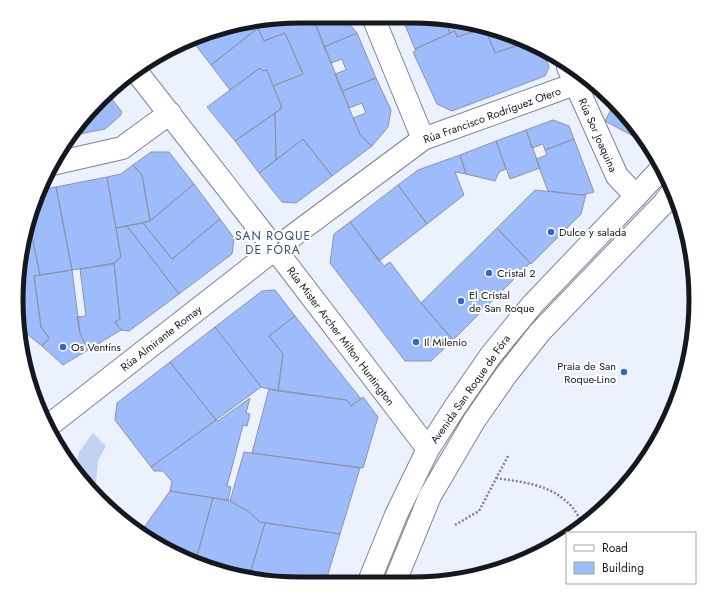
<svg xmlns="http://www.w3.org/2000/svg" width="712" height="600" font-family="Jost,sans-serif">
<rect width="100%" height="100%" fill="#ebf1fd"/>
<path fill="#c3d2f0" d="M 93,433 L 106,446 L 98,461 L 95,494 L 75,471 L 79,452 Z"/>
<path fill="#9ebcfb" stroke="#8b94a6" d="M 300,16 L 319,16 L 314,20 L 360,135 L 372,146 L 332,176 L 303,139 L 276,160 L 275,113 L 282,108 L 273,86 L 303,74 L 285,33 L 264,41 L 258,28 L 211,65 L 191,39 L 227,26 Z
M 319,16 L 344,17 L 357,33 L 324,47 L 314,20 Z
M 408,18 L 444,18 L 450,33 L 415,49 L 403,20 Z
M 444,18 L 449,18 L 482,29 L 457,37 L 455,31 L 450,33 Z
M 258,28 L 264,41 L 285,33 L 303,74 L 273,86 L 267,70 L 263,71 L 260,68 L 230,90 L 211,65 Z
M 482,29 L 486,30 L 495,53 L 527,42 L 537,45 L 542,49 L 549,67 L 545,76 L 452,111 L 437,104 L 413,52 L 416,51 L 415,49 L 455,31 L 457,37 Z
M 486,30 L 527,42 L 495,53 Z
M 357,33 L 376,78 L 342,91 L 335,74 L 346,70 L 342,59 L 331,63 L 324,47 Z
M 260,68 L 263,71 L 267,70 L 282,108 L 235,141 L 207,107 Z
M 376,78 L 391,110 L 388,127 L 372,146 L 360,135 L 353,118 L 366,113 L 362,103 L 349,108 L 342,91 Z
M 107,93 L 122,112 L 120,116 L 105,129 L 69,136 Z
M 615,102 L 645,139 L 644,142 L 605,121 Z
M 275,113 L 276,160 L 259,173 L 235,141 Z
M 553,120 L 569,126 L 574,139 L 545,150 L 543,144 L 532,148 L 526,130 Z
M 526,130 L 540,168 L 510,179 L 496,141 Z
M 303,139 L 332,176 L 296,203 L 282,202 L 259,173 Z
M 574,139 L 594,192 L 582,195 L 548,191 L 536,159 L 547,155 L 545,150 Z
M 496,141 L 506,169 L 499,172 L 495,181 L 466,174 L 460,155 Z
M 151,152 L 169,152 L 194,184 L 150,221 L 142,175 L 133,165 Z
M 460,155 L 466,174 L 455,172 L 464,195 L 427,224 L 398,185 L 418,170 Z
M 133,165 L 142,175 L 150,221 L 116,228 L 107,177 L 121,174 Z
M 107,177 L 121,257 L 114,264 L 72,270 L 56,187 Z
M 194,184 L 220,219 L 172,259 L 143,223 L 150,221 Z
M 398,185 L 427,224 L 379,261 L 350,222 Z
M 56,187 L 72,270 L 40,275 L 29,222 L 39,190 Z
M 535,190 L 582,195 L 586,194 L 581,214 L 531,264 L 497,228 Z
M 220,219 L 234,238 L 232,254 L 179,294 L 127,226 L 143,223 L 172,259 Z
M 29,222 L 40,275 L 34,276 L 41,327 L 49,338 L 42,346 L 18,327 L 18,263 Z
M 350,222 L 384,266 L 390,262 L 421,303 L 453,340 L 431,361 L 405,361 L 330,263 L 334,234 Z
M 127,226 L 179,294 L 129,331 L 121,330 L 115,322 L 120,319 L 114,263 L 121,257 L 116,228 Z
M 497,228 L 530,263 L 453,340 L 421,303 Z
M 114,263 L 120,319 L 115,322 L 121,330 L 88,350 L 80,333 L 77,317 L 86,316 L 80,269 Z
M 72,270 L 80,333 L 88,350 L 63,365 L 42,346 L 49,338 L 41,327 L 34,276 Z
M 275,290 L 295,316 L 269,336 L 283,354 L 278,391 L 261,387 L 215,327 L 262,291 Z
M 295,316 L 361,399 L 351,406 L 347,400 L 278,391 L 283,354 L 269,336 Z
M 215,327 L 261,387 L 216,420 L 170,362 Z
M 170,362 L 216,420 L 151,467 L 115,420 L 117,403 Z
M 269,389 L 347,400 L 351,406 L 363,397 L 378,417 L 363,468 L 252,453 Z
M 250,398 L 246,413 L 250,414 L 247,426 L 243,425 L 227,486 L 231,487 L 228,500 L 170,491 L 172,482 L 168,477 L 163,471 L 154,471 L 151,467 L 216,420 L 218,421 Z
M 244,452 L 360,468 L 340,534 L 260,522 L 249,512 L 230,501 Z
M 170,491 L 213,498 L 195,563 L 158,546 L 140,533 Z
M 213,498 L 230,501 L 249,512 L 260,522 L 265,523 L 249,577 L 209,569 L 195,563 Z
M 265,523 L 340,534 L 325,584 L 281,583 L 249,577 Z"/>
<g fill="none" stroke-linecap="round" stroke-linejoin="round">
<g stroke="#7c8496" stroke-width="24">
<path id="minor" d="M 373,17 L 423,139
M 568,67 L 617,176 L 636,196
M 136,71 L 275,249 L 428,449
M 52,164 L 122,148 L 170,113
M 47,427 L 275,249 L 423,139 L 575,84"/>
</g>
<g stroke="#7c8496" stroke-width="24">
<path id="tertiary" d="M 368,584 L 396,515 L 428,449 L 455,407 L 491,355 L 532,305 L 636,196 L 662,168
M 394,584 L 430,496 L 474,421 L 506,375 L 540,332 L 664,203 L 674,190"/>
</g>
<path stroke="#7f838d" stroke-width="2.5" stroke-dasharray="2 2" stroke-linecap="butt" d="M 496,478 C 521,482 548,484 567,502 C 574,507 579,518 583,525
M 455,525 L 479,511 L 508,456"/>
<use href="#minor" stroke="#fff" stroke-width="22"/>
<use href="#tertiary" stroke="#fff" stroke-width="22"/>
</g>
<g fill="#3663d3" stroke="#fff" stroke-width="1.5">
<circle cx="551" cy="232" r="4"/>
<circle cx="489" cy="273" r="4"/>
<circle cx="461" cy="301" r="4"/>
<circle cx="416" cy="342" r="4"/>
<circle cx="63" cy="347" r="4"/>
<circle cx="624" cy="372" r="4"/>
</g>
<g text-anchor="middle" stroke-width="4" stroke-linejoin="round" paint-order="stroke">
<g font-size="11" fill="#15181f" stroke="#fff">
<text transform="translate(492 115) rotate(-20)" y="4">Rúa Francisco Rodríguez Otero</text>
<text transform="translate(598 135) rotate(66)" y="4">Rúa Sor Joaquina</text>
<text transform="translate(341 336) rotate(53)" y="4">Rúa Mister Archer Milton Huntington</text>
<text transform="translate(161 338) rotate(-38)" y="4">Rúa Almirante Romay</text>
<text transform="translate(470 389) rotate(-55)" y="4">Avenida San Roque de Fóra</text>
</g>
<g font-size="11" fill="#15181f" stroke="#fff" text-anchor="start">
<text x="559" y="236">Dulce y salada</text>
<text x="497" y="277">Cristal 2</text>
<text x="469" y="299">El Cristal<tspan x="469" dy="13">de San Roque</tspan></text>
<text x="424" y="346">Il Milenio</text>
<text x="71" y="351">Os Ventíns</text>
<text x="616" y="370" text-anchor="end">Praia de San<tspan x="616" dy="13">Roque-Lino</tspan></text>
</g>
<g font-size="12" letter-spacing="1" fill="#334d86" stroke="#fff">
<text x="273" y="240">SAN ROQUE<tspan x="273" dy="14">DE FÓRA</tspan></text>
</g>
</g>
<path d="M0 0H712V600H0ZM300 23H412A277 277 0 0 1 689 300V300A277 277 0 0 1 412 577H300A277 277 0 0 1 23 300V300A277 277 0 0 1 300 23Z" fill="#fff" fill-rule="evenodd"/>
<path fill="none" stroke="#15181f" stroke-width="5" d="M300 23H412A277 277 0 0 1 689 300V300A277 277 0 0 1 412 577H300A277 277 0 0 1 23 300V300A277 277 0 0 1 300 23Z"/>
<rect x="566" y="532" width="130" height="52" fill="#ffffff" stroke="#a1a3a5"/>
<rect x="574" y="545" width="20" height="6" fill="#ffffff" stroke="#a1a3a5"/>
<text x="602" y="552" font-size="12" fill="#15181f">Road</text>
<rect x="574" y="562" width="20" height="12" fill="#9ebcfb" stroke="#a1a3a5"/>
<text x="602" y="572" font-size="12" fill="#15181f">Building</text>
</svg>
